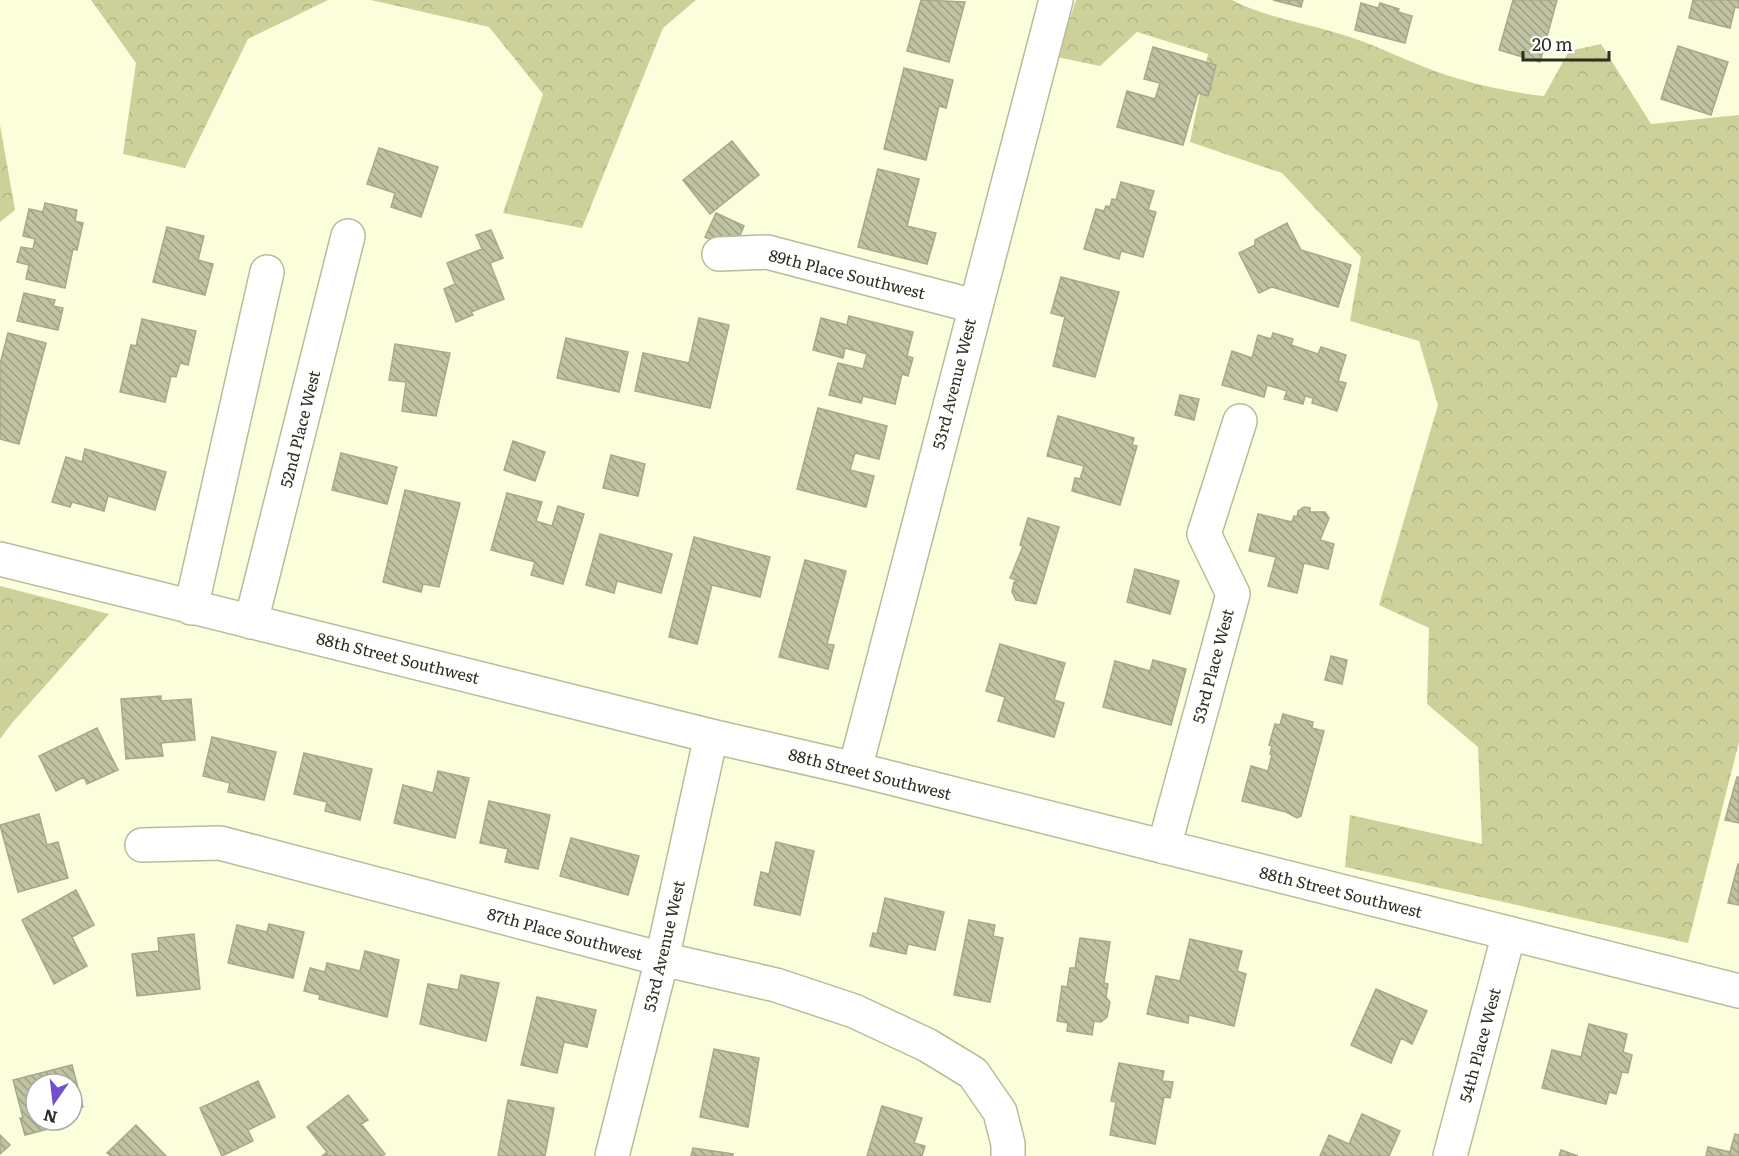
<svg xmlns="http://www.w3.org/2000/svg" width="1739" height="1156" font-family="Literata,serif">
<defs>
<pattern id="forest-crowns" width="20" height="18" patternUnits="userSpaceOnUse" patternTransform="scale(1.5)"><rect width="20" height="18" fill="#cdd199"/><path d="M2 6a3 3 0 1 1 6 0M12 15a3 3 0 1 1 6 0" fill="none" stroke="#b0b484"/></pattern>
<pattern id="building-back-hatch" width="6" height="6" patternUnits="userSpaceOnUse" patternTransform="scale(1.5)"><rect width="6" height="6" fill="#c0c3a2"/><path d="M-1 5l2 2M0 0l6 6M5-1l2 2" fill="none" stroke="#9c9f84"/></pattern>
</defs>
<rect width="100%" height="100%" fill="#fbfedb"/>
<path fill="url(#forest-crowns)" d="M 91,0 L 328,0 L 248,39 L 185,168 L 123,154 L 136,63 Z
M 371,0 L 696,0 L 663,28 L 582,228 L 503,213 L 543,94 L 489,27 Z
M 1076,0 L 1232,0 C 1264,17 1302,22 1337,33 C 1370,42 1400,58 1432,70 C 1468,83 1506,92 1544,96 L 1569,51 L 1601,44 L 1651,124 L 1739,115 L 1739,742 L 1688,943 L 1345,867 L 1350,815 L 1482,844 L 1478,747 L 1427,704 L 1429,628 L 1379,605 L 1438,405 L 1419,341 L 1350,321 L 1361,257 L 1282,173 L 1190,142 L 1208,54 L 1137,32 L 1100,66 L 1057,57 Z
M 0,125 L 15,210 L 0,222 Z
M 0,586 L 109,614 L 12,723 L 0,739 Z"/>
<path fill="url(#building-back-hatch)" stroke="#a7a989" stroke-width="1.5" d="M 921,0 L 965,2 L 949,62 L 907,51 Z
M 1273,0 L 1303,0 L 1301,7 Z
M 1513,0 L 1557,0 L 1540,62 L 1499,50 Z
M 1693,0 L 1739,0 L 1739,8 L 1735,7 L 1730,28 L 1689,18 Z
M 1361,3 L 1378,8 L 1380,3 L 1399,9 L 1398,12 L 1412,16 L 1405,43 L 1355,30 Z
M 1678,46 L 1728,62 L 1711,115 L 1661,99 Z
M 1153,47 L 1216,65 L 1208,96 L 1198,93 L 1183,145 L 1117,127 L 1127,91 L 1155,99 L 1160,83 L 1144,79 Z
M 904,68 L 953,80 L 946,108 L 939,106 L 926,160 L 884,149 Z
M 732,141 L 759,175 L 710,214 L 683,180 Z
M 379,148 L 438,167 L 421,217 L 391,207 L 395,193 L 367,184 Z
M 878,169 L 919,179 L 907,226 L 936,233 L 927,264 L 858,247 Z
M 1121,182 L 1154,191 L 1148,210 L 1156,212 L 1143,257 L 1121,251 L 1119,259 L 1084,249 L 1096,209 L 1104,211 L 1106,206 L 1110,207 L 1112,199 L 1116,200 Z
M 45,203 L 77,210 L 75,221 L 83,223 L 77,250 L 73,249 L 65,288 L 26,279 L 29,265 L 17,262 L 21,247 L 33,249 L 35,239 L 23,236 L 29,209 L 43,212 Z
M 716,213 L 744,226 L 734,250 L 705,237 Z
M 1287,223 L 1301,250 L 1351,265 L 1338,307 L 1272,287 L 1259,293 L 1239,253 L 1255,245 L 1255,240 Z
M 167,227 L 204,236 L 198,260 L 213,264 L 205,295 L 153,282 Z
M 491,230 L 503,258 L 490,263 L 504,299 L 471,312 L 473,315 L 456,322 L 444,289 L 455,284 L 447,263 L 482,249 L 476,235 Z
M 1061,277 L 1119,292 L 1095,377 L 1053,366 L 1065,317 L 1051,313 Z
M 24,293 L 55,300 L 53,306 L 63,308 L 58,330 L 17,321 Z
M 849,316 L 913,332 L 907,356 L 913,358 L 908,376 L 902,374 L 895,404 L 863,396 L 861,403 L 829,395 L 838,363 L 863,369 L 867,354 L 845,348 L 843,358 L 813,350 L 821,318 L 847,325 Z
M 699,318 L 729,325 L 710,408 L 635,391 L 643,353 L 689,363 Z
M 142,319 L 196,331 L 188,365 L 180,363 L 176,377 L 171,376 L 165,402 L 120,392 L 131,345 L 136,346 Z
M 8,333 L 46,343 L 19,444 L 0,439 L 0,364 Z
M 1273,333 L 1293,339 L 1291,345 L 1318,354 L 1321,347 L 1346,355 L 1338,381 L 1346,383 L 1337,411 L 1312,403 L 1313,398 L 1305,396 L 1303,404 L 1284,399 L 1287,391 L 1267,385 L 1264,397 L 1222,385 L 1232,351 L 1252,358 L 1258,335 L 1271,339 Z
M 566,338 L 628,352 L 619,392 L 557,378 Z
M 395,344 L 450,353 L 436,416 L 402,411 L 406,382 L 389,380 Z
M 1180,395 L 1199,399 L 1194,420 L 1175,415 Z
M 818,408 L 887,426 L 879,459 L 855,453 L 850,470 L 874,476 L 866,507 L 797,489 Z
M 1058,416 L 1134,438 L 1132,445 L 1137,446 L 1120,505 L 1072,491 L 1075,478 L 1080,479 L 1084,466 L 1047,456 Z
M 513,441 L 545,452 L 535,481 L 504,470 Z
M 85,449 L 166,472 L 155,510 L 108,496 L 104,511 L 72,502 L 70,507 L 52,502 L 66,457 L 82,462 Z
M 341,453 L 397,467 L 387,504 L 332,490 Z
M 611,455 L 645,464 L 638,496 L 603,488 Z
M 405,490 L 460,503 L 439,587 L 423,584 L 421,592 L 383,582 Z
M 507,493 L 542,502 L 536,521 L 552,526 L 558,506 L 584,514 L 563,584 L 531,575 L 535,562 L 491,550 Z
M 1304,507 L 1310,508 L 1310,512 L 1325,512 L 1329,518 L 1320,540 L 1334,544 L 1328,569 L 1304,563 L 1297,593 L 1268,586 L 1276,557 L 1249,551 L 1258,514 L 1292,522 L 1294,516 L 1297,517 L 1298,511 Z
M 1028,518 L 1059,527 L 1036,604 L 1016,600 L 1012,592 L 1014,582 L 1019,581 L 1010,578 L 1023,546 L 1020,545 Z
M 600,534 L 672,554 L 661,593 L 617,581 L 614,593 L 586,585 Z
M 694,537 L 770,557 L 760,597 L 712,585 L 697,644 L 669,637 Z
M 805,560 L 846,571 L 827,644 L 834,645 L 828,669 L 779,657 Z
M 1135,569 L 1179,581 L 1170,614 L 1127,602 Z
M 1000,644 L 1065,663 L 1054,700 L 1064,703 L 1054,737 L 998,721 L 1005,697 L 986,691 Z
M 1331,656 L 1347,660 L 1342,684 L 1325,680 Z
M 1153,660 L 1186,669 L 1171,725 L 1103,707 L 1115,661 L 1150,671 Z
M 161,696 L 161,701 L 191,699 L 195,740 L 161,743 L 163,756 L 126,759 L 121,699 Z
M 1283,714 L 1313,722 L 1312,728 L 1324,731 L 1301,816 L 1297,818 L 1286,812 L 1242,801 L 1251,766 L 1268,771 L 1272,754 L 1270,754 L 1272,746 L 1269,745 L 1275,724 L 1280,725 Z
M 97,728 L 118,770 L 87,784 L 84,777 L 56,791 L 39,756 Z
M 212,737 L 276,752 L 264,800 L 228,792 L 230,783 L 203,776 Z
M 304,753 L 372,769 L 360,820 L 325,811 L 327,802 L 294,794 Z
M 438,771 L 469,778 L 455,838 L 394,823 L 403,785 L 433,793 Z
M 1737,777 L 1739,777 L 1739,823 L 1725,820 Z
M 489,801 L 550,815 L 538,869 L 505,862 L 508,849 L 480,843 Z
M 39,814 L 47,845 L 58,842 L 68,878 L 18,892 L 0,825 Z
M 571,838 L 639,856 L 628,895 L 560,876 Z
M 776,842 L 814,851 L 800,915 L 754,905 L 761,872 L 769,874 Z
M 1738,864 L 1739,864 L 1739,905 L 1728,903 Z
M 76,890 L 94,925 L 72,937 L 87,966 L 54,984 L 22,920 Z
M 885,898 L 944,912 L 935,950 L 908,944 L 906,954 L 870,946 L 873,933 L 877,934 Z
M 969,920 L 995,925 L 993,936 L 1003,938 L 990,1002 L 954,995 Z
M 269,924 L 304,932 L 293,978 L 228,963 L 237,925 L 267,932 Z
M 194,934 L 200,989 L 137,996 L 132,954 L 159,951 L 158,938 Z
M 1080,938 L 1110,942 L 1104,983 L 1108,984 L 1106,997 L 1110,1002 L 1107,1017 L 1101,1022 L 1094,1021 L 1092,1035 L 1067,1031 L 1068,1023 L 1057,1021 L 1062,986 L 1067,987 L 1070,968 L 1075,968 Z
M 1190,939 L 1242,951 L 1237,971 L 1246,974 L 1234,1026 L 1189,1015 L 1188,1023 L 1147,1014 L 1156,976 L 1180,981 Z
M 365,951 L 399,960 L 387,1017 L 319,999 L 320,995 L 304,991 L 310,968 L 325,972 L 327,963 L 360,971 Z
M 461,975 L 499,983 L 486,1041 L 420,1024 L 428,984 L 458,990 Z
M 1376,989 L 1427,1011 L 1412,1044 L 1401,1038 L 1391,1063 L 1351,1045 Z
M 537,997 L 596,1010 L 587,1047 L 564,1042 L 557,1073 L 521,1065 Z
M 1589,1024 L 1627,1034 L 1623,1052 L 1632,1055 L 1628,1073 L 1622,1072 L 1616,1094 L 1609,1092 L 1606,1104 L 1542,1088 L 1552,1050 L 1581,1057 Z
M 714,1049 L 759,1058 L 748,1127 L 700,1117 Z
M 1119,1063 L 1164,1071 L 1162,1081 L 1173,1082 L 1170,1098 L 1164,1097 L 1155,1144 L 1110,1135 L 1116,1102 L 1111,1101 Z
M 72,1065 L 83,1107 L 72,1110 L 72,1084 L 36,1084 L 36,1120 L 59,1120 L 60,1126 L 25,1135 L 20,1118 L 23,1118 L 13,1080 Z
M 258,1081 L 275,1117 L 248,1130 L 253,1141 L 222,1156 L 200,1108 Z
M 348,1095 L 368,1120 L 361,1124 L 385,1154 L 382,1156 L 322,1156 L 327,1152 L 307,1127 Z
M 508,1100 L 554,1108 L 545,1156 L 498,1156 Z
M 882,1106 L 922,1118 L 914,1143 L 925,1146 L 922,1156 L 867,1156 Z
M 1362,1114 L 1400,1131 L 1389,1156 L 1320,1156 L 1329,1135 L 1349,1144 Z
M 136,1125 L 166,1156 L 111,1156 L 107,1153 Z
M 1735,1134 L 1739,1135 L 1739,1156 L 1706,1156 L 1708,1147 L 1730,1152 Z
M 0,1135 L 10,1145 L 0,1154 Z
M 693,1148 L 733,1154 L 733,1156 L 691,1156 Z
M 1561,1150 L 1578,1156 L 1559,1156 Z"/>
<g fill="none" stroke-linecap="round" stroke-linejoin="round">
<g stroke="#b9bb9a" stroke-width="36">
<path id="minor" d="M 719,254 L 767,252 L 974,306
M 0,559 L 711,736 L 855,769 L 1739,991
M 191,608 L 267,272
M 251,622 L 348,236
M 855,769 L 1056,0
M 142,845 L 220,843 L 662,959 L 776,985 L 854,1011 L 927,1045 L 973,1073 L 1000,1112 L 1008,1144 L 1008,1156
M 1164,847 L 1233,594 L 1204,534 L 1240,421
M 612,1156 L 662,959 L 711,736
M 1450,1156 L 1509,933"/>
</g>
<use href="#minor" stroke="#fff" stroke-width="33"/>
</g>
<g text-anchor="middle" stroke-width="5" stroke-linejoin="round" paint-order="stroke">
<g font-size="16" fill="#2d2d20" stroke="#fff">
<text transform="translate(847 274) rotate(14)" y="6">89th Place Southwest</text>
<text transform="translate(954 384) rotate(-76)" y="6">53rd Avenue West</text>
<text transform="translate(300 429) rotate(-76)" y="6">52nd Place West</text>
<text transform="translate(398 658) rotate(14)" y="6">88th Street Southwest</text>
<text transform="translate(1213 666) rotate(-75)" y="6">53rd Place West</text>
<text transform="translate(870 774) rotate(14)" y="6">88th Street Southwest</text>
<text transform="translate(1341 892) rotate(14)" y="6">88th Street Southwest</text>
<text transform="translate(565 934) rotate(15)" y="6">87th Place Southwest</text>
<text transform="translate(664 946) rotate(-77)" y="6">53rd Avenue West</text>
<text transform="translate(1480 1045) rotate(-75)" y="6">54th Place West</text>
</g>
</g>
<g transform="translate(54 1102) rotate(194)"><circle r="28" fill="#ffffff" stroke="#ababa6" stroke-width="1.5"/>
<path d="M0-4.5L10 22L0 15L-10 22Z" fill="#7151cb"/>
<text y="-9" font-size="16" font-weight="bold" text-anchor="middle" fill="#2d2d20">N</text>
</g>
<path d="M1523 51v9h86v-9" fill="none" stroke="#2d2d20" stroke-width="3"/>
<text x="1532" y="51" font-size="18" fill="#2d2d20" stroke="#ffffff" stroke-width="4.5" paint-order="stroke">20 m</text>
</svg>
